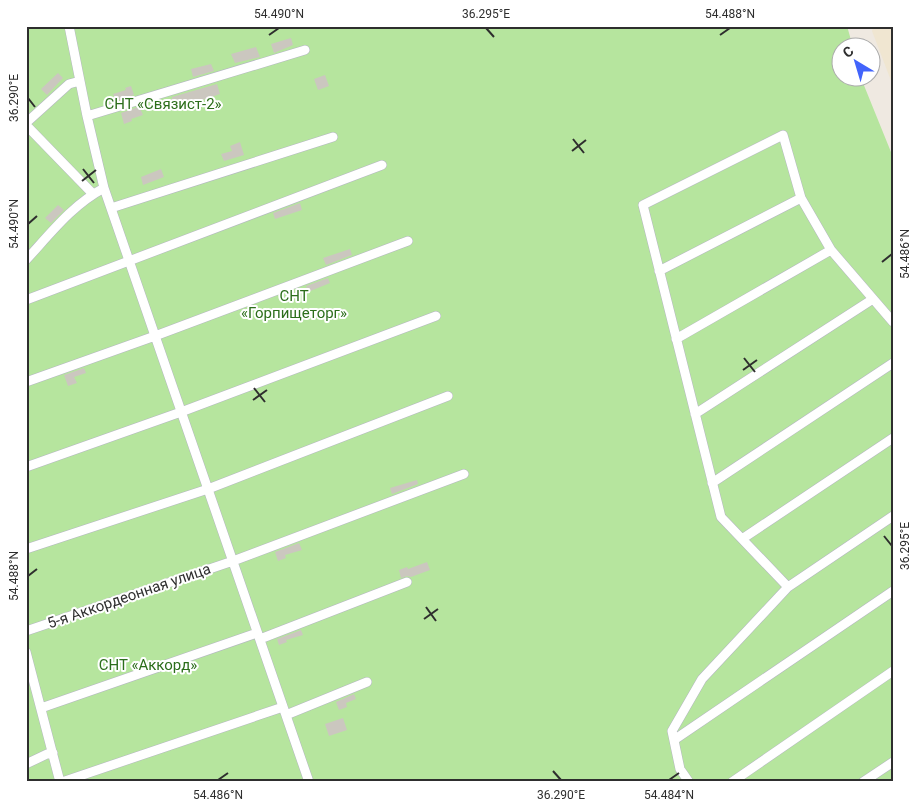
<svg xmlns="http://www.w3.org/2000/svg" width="919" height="808" font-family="Roboto,sans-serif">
<rect width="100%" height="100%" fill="#efe9e1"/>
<path fill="#f0e6d1" d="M 874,26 L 893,26 L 893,86 L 872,31 Z"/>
<path fill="#b6e59e" d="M 26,26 L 847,26 L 853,47 L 842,48 L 842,78 L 861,78 L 893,157 L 893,782 L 26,782 Z"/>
<path fill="#cbc7bf" d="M 291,38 L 293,45 L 274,53 L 271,44 Z
M 256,47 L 260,57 L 235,63 L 231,54 Z
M 211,64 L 214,71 L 193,77 L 191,69 Z
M 58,73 L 63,78 L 47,95 L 41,89 Z
M 325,75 L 329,86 L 318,90 L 314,79 Z
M 217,84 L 220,94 L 185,106 L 183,102 L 162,109 L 160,103 L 172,99 L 172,97 Z
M 131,86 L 134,95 L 116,101 L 113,94 L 126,90 L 125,88 Z
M 138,107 L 140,108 L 143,115 L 131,119 L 132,121 L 124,124 L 121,113 Z
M 240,142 L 244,155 L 224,161 L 221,154 L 232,151 L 230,146 Z
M 161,169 L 164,177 L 143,185 L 141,177 Z
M 300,203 L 302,210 L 275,219 L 273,213 Z
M 58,205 L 64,210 L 51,223 L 45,218 Z
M 350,249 L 352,255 L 326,265 L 323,258 Z
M 328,278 L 330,283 L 308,292 L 306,286 Z
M 84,368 L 86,373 L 74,377 L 77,383 L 68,386 L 64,375 Z
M 417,480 L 418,484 L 392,494 L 390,488 Z
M 299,543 L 302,550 L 285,555 L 286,558 L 278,561 L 275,552 Z
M 427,562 L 430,570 L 411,577 L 407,576 L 401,578 L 399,570 L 407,567 L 408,569 Z
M 301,630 L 303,635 L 286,640 L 287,642 L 279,645 L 277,639 Z
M 354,694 L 356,699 L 346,703 L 347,707 L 339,710 L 336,702 Z
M 343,718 L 347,730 L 329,736 L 325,724 Z"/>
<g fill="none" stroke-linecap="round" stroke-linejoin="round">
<g stroke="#b4b7c1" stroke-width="10">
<path id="minor" d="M 69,26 L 87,116 L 104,188 L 309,782
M 87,116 L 305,50
M 26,123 L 69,84 L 80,81
M 26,125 L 93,194
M 111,208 L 333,137
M 26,260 C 50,234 72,205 104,188
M 659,271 L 801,198
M 26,300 L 382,165
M 676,339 L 831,250
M 26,382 L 155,336 L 408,241
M 695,414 L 873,299
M 26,467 L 181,412 L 436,316
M 712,483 L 893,363
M 742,539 L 893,438
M 26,549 L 208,489 L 448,396
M 788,587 L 893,516
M 26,631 L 233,561 L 464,474
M 260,639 L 407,582
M 26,652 L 60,782
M 41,708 L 257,633
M 286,715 L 367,682
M 674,740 L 893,591
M 26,764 L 47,754 L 53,753
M 62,782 L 283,707
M 689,782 L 680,769 L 672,731 L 702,679 L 788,587 L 721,517 L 643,205 L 783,135 L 801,198 L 831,250 L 893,322
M 732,782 L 893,671
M 863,782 L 893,762"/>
</g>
<use href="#minor" stroke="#fff" stroke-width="9"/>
</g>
<path fill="none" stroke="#2e2e2e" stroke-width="2" d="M 486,28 L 494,37M 269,35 L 279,28M 720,35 L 730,28M 28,98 L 35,107M 573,139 L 584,153M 572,151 L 586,140M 83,169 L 94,183M 82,181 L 96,170M 28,224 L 37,216M 882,262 L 892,254M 744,358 L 755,372M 743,370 L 757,360M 254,388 L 265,402M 253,400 L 267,390M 884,536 L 892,546M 28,576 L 37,569M 426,607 L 436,621M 424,619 L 438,609M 553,771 L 561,780M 218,780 L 228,773M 669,780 L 679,773"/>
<g text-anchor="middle" stroke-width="4" stroke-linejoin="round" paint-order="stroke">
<g font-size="15" fill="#2c6e1b" stroke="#fff">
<text x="163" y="109">СНТ «Связист-2»</text>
<text x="294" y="301">СНТ<tspan x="294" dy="17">«Горпищеторг»</tspan></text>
<text x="148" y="670">СНТ «Аккорд»</text>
</g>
<g font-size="15" fill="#2e2e2e" stroke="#fff">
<text transform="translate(129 596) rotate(-19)" y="5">5-я Аккордеонная улица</text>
</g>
</g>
<rect width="919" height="808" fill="none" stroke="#ffffff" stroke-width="55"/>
<g transform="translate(856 62) rotate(322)"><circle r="24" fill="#ffffff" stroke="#ababab"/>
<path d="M0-4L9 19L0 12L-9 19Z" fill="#4264fb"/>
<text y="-8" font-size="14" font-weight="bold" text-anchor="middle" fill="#2e2e2e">С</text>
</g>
<rect x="28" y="28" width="864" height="752" fill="none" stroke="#2e2e2e" stroke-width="2"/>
<g font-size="12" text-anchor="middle" fill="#2e2e2e">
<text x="279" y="18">54.490°N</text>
<text x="486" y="18">36.295°E</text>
<text x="730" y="18">54.488°N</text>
<text transform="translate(14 98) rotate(-90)" y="4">36.290°E</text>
<text transform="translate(14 224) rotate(-90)" y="4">54.490°N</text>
<text transform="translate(905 254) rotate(-90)" y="4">54.486°N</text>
<text transform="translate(905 546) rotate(-90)" y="4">36.295°E</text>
<text transform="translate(14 576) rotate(-90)" y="4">54.488°N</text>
<text x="218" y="799">54.486°N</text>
<text x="561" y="799">36.290°E</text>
<text x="669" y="799">54.484°N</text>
</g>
</svg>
